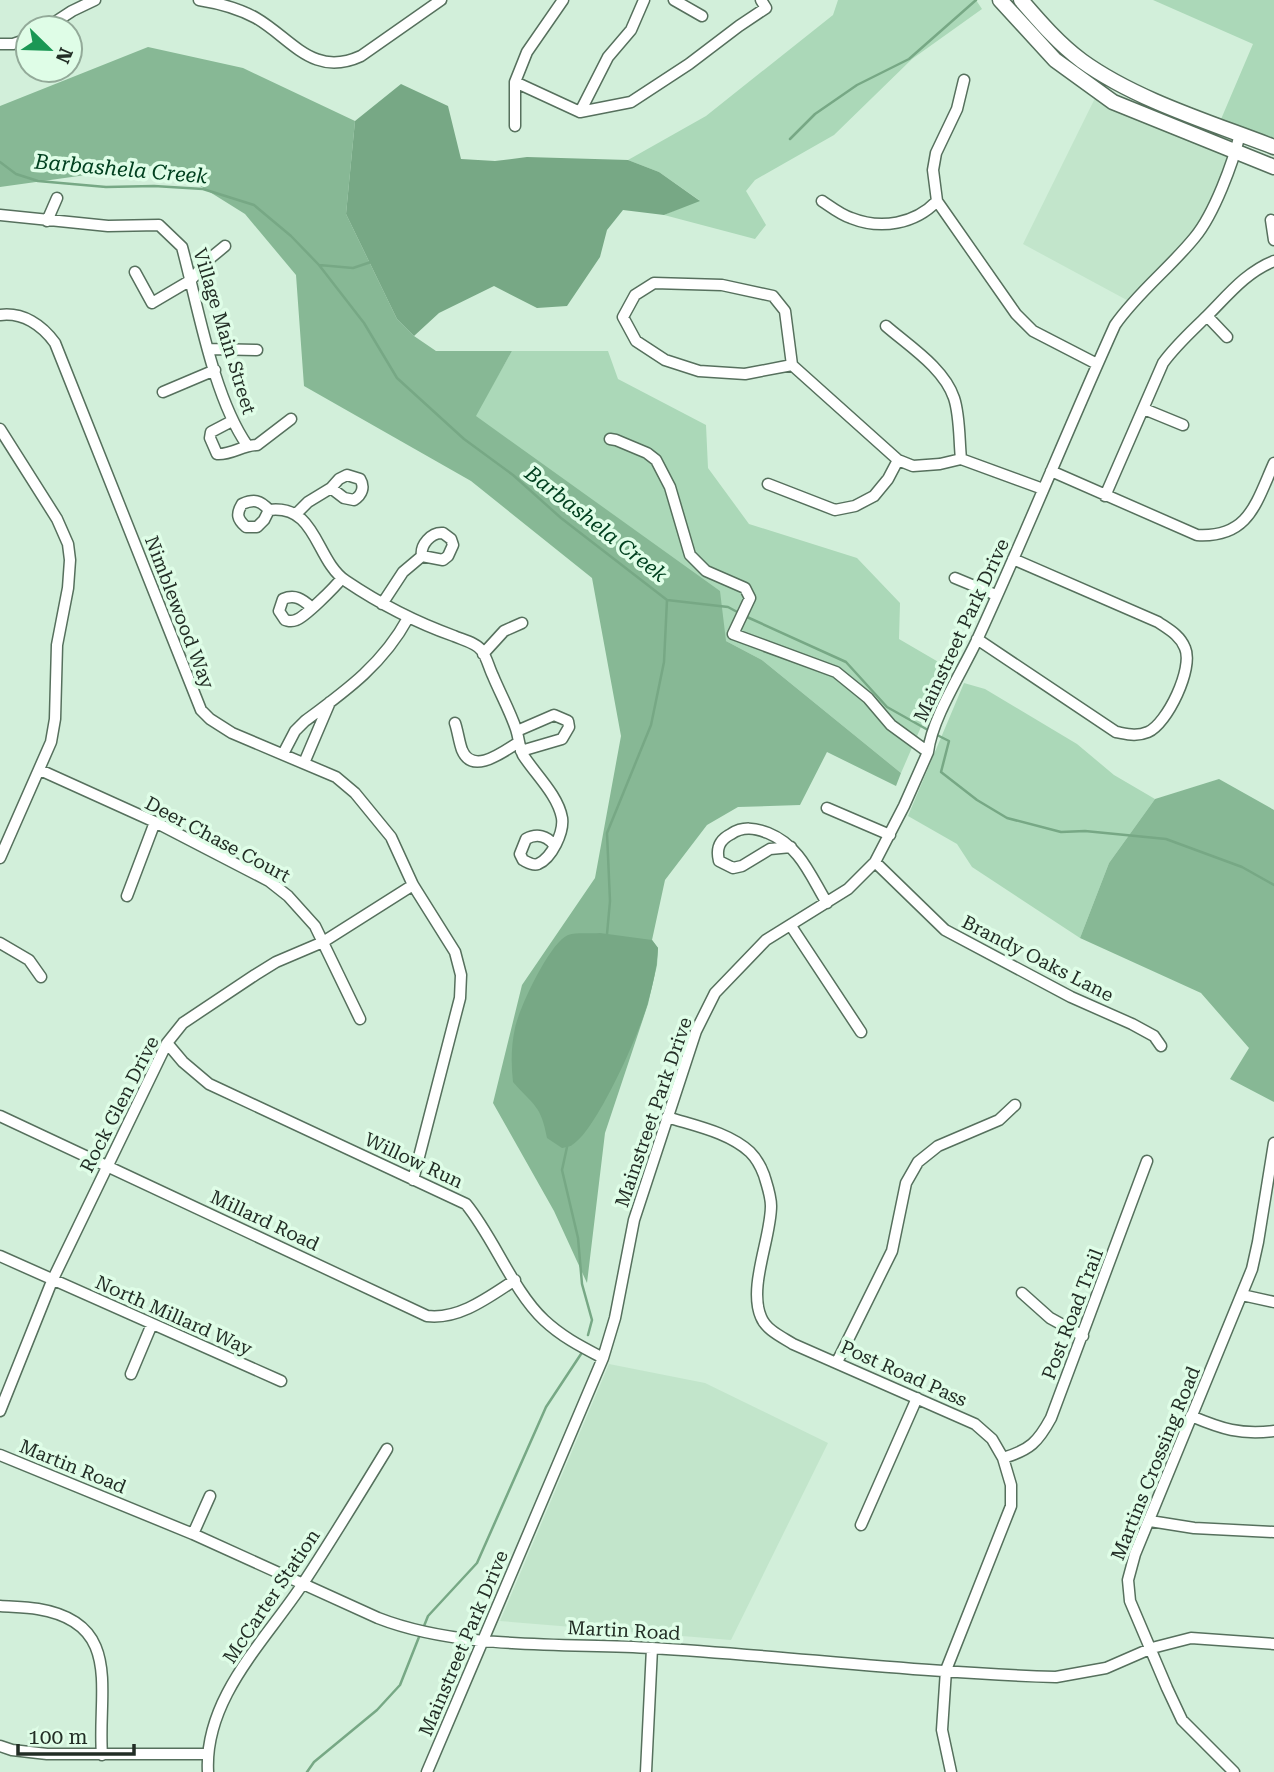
<svg xmlns="http://www.w3.org/2000/svg" width="1274" height="1772" font-family="'Roboto Serif',serif">
<rect width="100%" height="100%" fill="#d2efda"/>
<path fill="#c2e5cb" d="M 1100,88 L 1242,142 L 1192,238 L 1136,305 L 1023,244 Z
M 609,1364 L 705,1383 L 828,1443 L 731,1640 L 500,1621 Z"/>
<path fill="#abd8b8" d="M 838,0 L 976,0 L 982,9 L 912,59 L 834,135 L 755,180 L 746,191 L 766,225 L 755,239 L 664,215 L 699,200 L 659,172 L 628,160 L 706,116 L 833,15 Z
M 1153,0 L 1274,0 L 1274,156 L 1216,131 L 1253,44 Z
M 512,351 L 608,351 L 618,379 L 706,425 L 708,468 L 749,524 L 857,558 L 900,603 L 899,639 L 947,667 L 901,773 L 762,660 L 726,641 L 475,416 Z
M 964,683 L 985,689 L 1077,744 L 1114,775 L 1155,799 L 1109,863 L 1080,938 L 972,867 L 957,844 L 908,816 Z"/>
<path fill="#87b895" d="M 148,47 L 243,68 L 355,121 L 346,214 L 397,319 L 414,336 L 436,351 L 512,351 L 476,416 L 720,591 L 726,641 L 762,660 L 901,773 L 896,786 L 827,752 L 800,805 L 738,807 L 707,825 L 665,880 L 652,940 L 658,948 L 657,965 L 648,1004 L 605,1133 L 587,1283 L 554,1211 L 493,1103 L 522,985 L 595,878 L 621,736 L 592,578 L 471,481 L 304,386 L 296,275 L 245,214 L 165,164 L 0,187 L 0,106 Z
M 1219,779 L 1274,810 L 1274,1102 L 1230,1079 L 1249,1048 L 1201,993 L 1080,938 L 1109,863 L 1155,799 Z"/>
<path fill="#77a885" d="M 401,84 L 448,106 L 461,159 L 495,161 L 527,157 L 628,160 L 659,172 L 700,201 L 664,215 L 623,210 L 607,230 L 600,257 L 567,306 L 537,308 L 494,286 L 439,313 L 414,336 L 397,319 L 346,214 L 355,121 Z
M 600,933 L 652,940 L 658,948 C 657,967 653,984 648,1002 C 641,1030 596,1132 572,1145 C 572,1146 562,1148 562,1148 L 547,1138 C 541,1105 534,1106 513,1082 C 511,1064 511,1046 515,1028 C 519,1008 550,942 568,935 C 577,932 591,934 600,933 Z"/>
<g fill="none" stroke-linecap="round" stroke-linejoin="round">
<path stroke="#77a885" stroke-width="2.5" d="M 790,139 L 815,114 L 857,85 L 909,59 L 976,0
M 0,162 L 16,174 L 38,181 L 106,187 L 154,186 L 203,189 L 254,205 L 291,236 L 319,265 L 364,323 L 397,378 L 464,439 L 513,475 L 561,518 L 667,600 L 728,607 L 741,614
M 319,265 L 353,268 L 371,262
M 747,617 L 846,662 L 887,707 L 928,730
M 937,735 L 949,741 L 941,772 L 977,800 L 1007,818 L 1061,832 L 1085,831 L 1166,839 L 1242,867 L 1274,885
M 607,934 L 610,901 L 607,833 L 651,725 L 664,662 L 667,600
M 567,1147 L 562,1170 L 578,1238 L 582,1284 L 592,1320 L 588,1335
M 424,1626 L 428,1616 L 477,1563 L 546,1407 L 581,1354
M 307,1772 L 314,1762 L 377,1710 L 400,1685 L 419,1637"/>
<g stroke="#56705d" stroke-width="13">
<path id="minor" d="M 199,0 C 218,3 238,8 256,18 C 292,39 313,78 361,56 L 441,0
M 563,0 L 527,52 L 515,82 L 580,112 L 631,102 L 689,64 L 739,26 L 766,8 L 761,0
M 674,0 L 702,16
M 46,28 L 72,11 L 95,0
M 0,44 L 13,44 L 28,39
M 964,80 L 957,109 L 936,153 L 933,170 L 937,201 L 1016,314 L 1033,331 L 1097,364
M 515,82 L 515,126
M 580,112 L 608,57 L 631,30 L 644,0
M 822,201 C 831,207 841,215 851,218 C 881,230 915,224 937,201
M 0,215 L 108,226 L 159,225 L 182,247 C 198,306 213,396 247,445
M 1271,220 L 1274,240
M 47,221 L 57,198
M 135,272 L 152,303 L 191,280 L 208,260 L 225,246
M 654,283 L 722,285 L 773,296 L 785,311 L 792,365 L 745,374 L 699,371 L 665,360 L 636,341 L 623,317 L 635,295 Z
M 0,315 C 23,312 42,325 55,343 L 201,710 L 210,719 L 232,733 L 336,777 L 355,793 L 391,837 L 413,885 L 455,952 L 461,975 L 460,998 L 413,1180
M 1207,316 L 1227,337
M 886,326 C 909,346 944,368 954,398 C 960,416 959,440 961,459
M 209,349 L 257,350
M 792,365 L 898,460 L 913,466 L 940,464 L 961,459 L 1043,489
M 163,392 L 215,370
M 1144,409 L 1183,425
M 232,421 L 211,432 L 210,438 L 217,454 C 232,455 242,445 257,445 L 291,419
M 0,429 L 57,519 L 68,544 L 70,560 L 68,588 L 57,645 L 55,719 L 51,742 L 0,858
M 610,439 L 616,440 L 647,453 L 656,460 L 670,487 L 690,555 L 706,571 L 745,588 L 750,598 L 733,634 L 836,672 L 868,698 L 891,725 L 928,752
M 1051,471 L 1197,535 C 1249,538 1256,503 1274,463
M 768,484 L 835,510 L 855,506 L 874,496 L 888,479 L 898,460
M 1105,496 L 1163,363 C 1176,345 1192,331 1207,316 C 1228,295 1246,272 1274,261
M 269,510 L 264,520 L 257,527 L 246,527 C 237,519 236,514 242,504 C 254,499 260,500 269,510 C 317,504 315,560 346,581 C 380,604 415,622 454,636 C 463,640 477,643 482,651 C 487,658 489,668 493,676 C 500,693 510,711 516,729 C 519,738 519,747 523,755 C 535,774 558,795 562,818 C 564,832 552,858 538,864 C 533,866 527,862 523,860 L 520,854 L 526,839 C 537,833 547,836 554,845
M 296,514 L 308,502 L 331,488 L 344,498 L 354,500 C 362,495 365,487 360,479 L 347,475 L 339,479 L 331,488
M 955,578 L 996,595
M 382,604 L 403,572 L 422,556 L 443,560 L 448,556 L 453,545 L 451,539 L 443,533 C 431,532 420,545 422,556
M 311,607 C 302,599 295,594 283,599 L 279,611 L 285,620 C 290,621 291,622 296,620 C 305,617 335,587 342,578
M 977,639 L 1116,732 C 1127,734 1136,737 1148,732 C 1167,724 1194,668 1185,648 C 1180,635 1168,629 1158,622 L 1013,559
M 483,654 L 504,631 L 522,623
M 455,723 C 458,732 459,742 462,750 C 473,776 504,751 519,742
M 517,731 L 554,715 L 568,721 L 569,727 L 562,739 L 521,751
M 283,754 L 295,731 L 305,721 C 347,690 383,664 408,618
M 304,763 L 330,702
M 40,770 L 155,822 L 269,881 L 288,896 L 315,926 L 360,1019
M 827,808 L 890,835
M 791,847 L 770,849 L 742,866 L 733,868 L 719,861 C 716,849 719,840 731,834 C 743,826 755,828 768,833 C 800,846 810,875 827,903
M 875,862 L 945,930 L 1071,997 L 1132,1024 L 1154,1036 L 1161,1046
M 127,896 L 155,822
M 791,926 L 861,1032
M 0,943 L 29,960 L 41,977
M 167,1043 L 183,1062 L 209,1084 L 466,1204 C 494,1238 513,1291 544,1320 C 562,1337 582,1347 603,1358
M 0,1116 L 427,1316 C 459,1320 489,1297 515,1280
M 667,1117 C 695,1126 728,1132 750,1152 C 756,1158 761,1167 764,1175 C 767,1185 771,1196 771,1206 C 771,1238 748,1287 761,1317 C 766,1330 782,1337 793,1344 L 975,1424 L 992,1439 L 1003,1458 L 1011,1485 L 1011,1506 L 946,1670 L 942,1730 L 951,1772
M 0,1256 L 281,1381
M 1022,1293 L 1050,1318 L 1083,1336
M 1242,1295 L 1274,1302
M 837,1362 L 892,1251 L 906,1183 L 918,1162 L 938,1146 L 999,1120 L 1015,1105
M 131,1374 L 152,1324
M 0,1411 L 52,1281 L 167,1043 L 183,1023 L 255,975 L 276,962 L 323,942 L 413,885
M 1191,1416 C 1222,1429 1240,1435 1274,1431
M 0,1455 L 193,1534 L 378,1618 C 460,1650 564,1643 652,1648 C 786,1656 921,1673 1056,1677 L 1106,1668 L 1152,1648 L 1191,1638 L 1274,1644
M 1003,1458 C 1030,1450 1038,1442 1051,1418 L 1147,1161
M 1150,1521 L 1194,1528 L 1274,1532
M 861,1525 L 917,1398
M 193,1534 L 210,1496
M 0,1606 C 13,1607 26,1607 38,1609 C 124,1623 97,1692 102,1755
M 0,1746 L 12,1750 L 47,1754 L 207,1754
M 208,1772 C 204,1699 264,1642 302,1585 C 331,1541 359,1495 387,1449
M 427,1772 L 603,1358 L 615,1318 L 634,1220 L 696,1031 L 715,993 L 766,940 L 848,889 L 875,862 L 904,806 L 928,752 C 932,718 962,672 977,640 C 1025,536 1068,429 1115,325 C 1138,292 1170,268 1195,237 C 1214,214 1233,163 1240,134
M 646,1772 L 652,1648
M 1234,1772 L 1182,1720 L 1167,1688 L 1130,1601 L 1128,1580 L 1135,1554 L 1252,1269 L 1258,1242 L 1274,1143"/>
</g>
<g stroke="#56705d" stroke-width="17">
<path id="major" d="M 1000,0 L 1055,60 L 1113,102 L 1274,167
M 1021,0 C 1040,22 1059,44 1082,61 C 1136,100 1212,123 1274,147"/>
</g>
<use href="#minor" stroke="#fff" stroke-width="10"/>
<use href="#major" stroke="#fff" stroke-width="14"/>
</g>
<g text-anchor="middle" stroke-width="7" stroke-linejoin="round" paint-order="stroke">
<g font-size="19" fill="#222d25" stroke="#dffde7">
<text transform="translate(225 331) rotate(73)" y="7">Village Main Street</text>
<text transform="translate(180 612) rotate(69)" y="7">Nimblewood Way</text>
<text transform="translate(961 630) rotate(-65)" y="7">Mainstreet Park Drive</text>
<text transform="translate(218 839) rotate(28)" y="7">Deer Chase Court</text>
<text transform="translate(1038 958) rotate(27)" y="7">Brandy Oaks Lane</text>
<text transform="translate(119 1104) rotate(-63)" y="7">Rock Glen Drive</text>
<text transform="translate(653 1112) rotate(-71)" y="7">Mainstreet Park Drive</text>
<text transform="translate(414 1160) rotate(25)" y="7">Willow Run</text>
<text transform="translate(265 1220) rotate(25)" y="7">Millard Road</text>
<text transform="translate(1072 1314) rotate(-69)" y="7">Post Road Trail</text>
<text transform="translate(174 1315) rotate(24)" y="7">North Millard Way</text>
<text transform="translate(904 1373) rotate(24)" y="7">Post Road Pass</text>
<text transform="translate(1155 1463) rotate(-68)" y="7">Martins Crossing Road</text>
<text transform="translate(73 1466) rotate(22)" y="7">Martin Road</text>
<text transform="translate(271 1596) rotate(-56)" y="7">McCarter Station</text>
<text transform="translate(624 1630) rotate(3)" y="7">Martin Road</text>
<text transform="translate(463 1643) rotate(-67)" y="7">Mainstreet Park Drive</text>
</g>
<g font-size="21" font-style="italic" fill="#01401f" stroke="#dffde7">
<text transform="translate(121 169) rotate(5)" y="7">Barbashela Creek</text>
<text transform="translate(596 524) rotate(38)" y="7">Barbashela Creek</text>
</g>
</g>
<g transform="translate(49 49) rotate(113)"><circle r="33" fill="#dffde7" stroke="#93aa99" stroke-width="2"/>
<path d="M0-5L12 26L0 18L-12 26Z" fill="#1a9754"/>
<text y="-10" font-size="19" font-weight="bold" text-anchor="middle" fill="#222d25">N</text>
</g>
<path d="M18 1744v10h116v-10" fill="none" stroke="#222d25" stroke-width="3.5"/>
<text x="28" y="1744" font-size="21" fill="#222d25" stroke="#dffde7" stroke-width="5" paint-order="stroke">100 m</text>
</svg>
